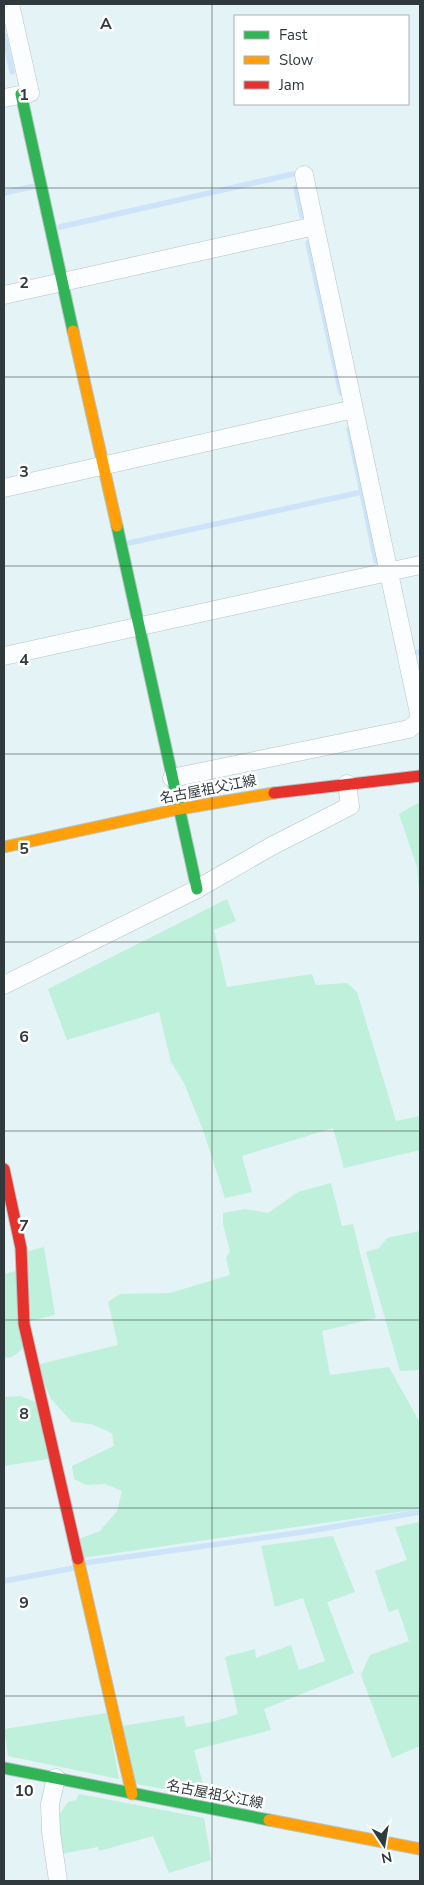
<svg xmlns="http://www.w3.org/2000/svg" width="424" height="1885" font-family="'Nunito Sans','Noto Sans JP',sans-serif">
<rect width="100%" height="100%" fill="#e4f3f5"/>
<path fill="#bff0db" d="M 420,802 L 420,900 L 417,867 L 399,814 Z
M 227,899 L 236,921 L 214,930 L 227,987 L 312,974 L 316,985 L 347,983 L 357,992 L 396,1121 L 420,1116 L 420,1150 L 344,1168 L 333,1128 L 242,1156 L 252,1192 L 225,1198 L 203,1130 L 184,1083 L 171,1062 L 159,1012 L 67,1040 L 48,989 Z
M 331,1183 L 342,1226 L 353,1224 L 376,1318 L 322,1331 L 330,1375 L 389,1367 L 420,1423 L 420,1509 L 82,1558 L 79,1539 L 100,1531 L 117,1511 L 122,1491 L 105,1484 L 86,1485 L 74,1479 L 72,1466 L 114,1446 L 112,1433 L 91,1424 L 72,1422 L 51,1399 L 36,1365 L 118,1345 L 108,1302 L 120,1294 L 170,1293 L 230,1275 L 226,1258 L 230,1251 L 223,1224 L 223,1213 L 245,1209 L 268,1213 L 298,1192 Z
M 420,1231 L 420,1370 L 400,1371 L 366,1252 L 379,1248 L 387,1238 Z
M 44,1247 L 55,1315 L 29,1321 L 26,1252 Z
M 16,1271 L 23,1348 C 17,1354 12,1359 4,1357 L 4,1274 Z
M 20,1396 L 36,1402 L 48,1459 L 4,1466 L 4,1397 Z
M 420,1522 L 420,1746 L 392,1758 L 361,1675 L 370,1655 L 409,1641 L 398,1609 L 389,1612 L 375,1571 L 407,1560 L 395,1527 Z
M 333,1536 L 355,1592 L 327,1602 L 354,1673 L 264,1709 L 271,1730 L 194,1750 L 206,1796 L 136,1784 L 122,1726 L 184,1716 L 186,1727 L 212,1722 L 238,1714 L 225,1657 L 255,1649 L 256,1658 L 291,1645 L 299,1670 L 325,1661 L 303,1598 L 275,1607 L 261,1546 Z
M 107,1713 L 119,1779 L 8,1756 L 4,1729 Z
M 79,1794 L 204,1818 L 211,1860 L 169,1873 L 153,1836 L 99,1851 L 98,1847 L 61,1854 L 56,1819 L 68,1802 L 76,1800 Z"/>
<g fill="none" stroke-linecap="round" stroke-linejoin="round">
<path stroke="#cde3fa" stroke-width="5.5" d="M 4,35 L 12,72
M 296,188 L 302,216
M 4,193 L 35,186
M 60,227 L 293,174
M 308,243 L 341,393
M 349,429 L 376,561
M 129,543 L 362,492
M 414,653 L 420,652
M 84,1563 L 303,1532 L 420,1512
M 4,1581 L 74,1568"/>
<g stroke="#b7c3c5" stroke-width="19">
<path id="street" d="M 4,98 L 30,93 L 10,4
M 304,175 L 420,718
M 4,295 L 315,226
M 4,488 L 354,409
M 4,656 L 420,565
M 172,778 L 409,729 L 420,720
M 4,985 L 197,889 L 270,847 L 350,806 L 347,784
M 56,1778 L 50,1804 L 51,1832 L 58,1881"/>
</g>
<g stroke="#b7c3c5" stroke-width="13">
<path id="fast" d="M 21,94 L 73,331
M 117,526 L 197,889
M 4,1768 L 269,1820"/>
</g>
<g stroke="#b7c3c5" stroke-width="13">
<path id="slow" d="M 73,331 L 117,526
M 4,847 L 179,809 L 274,793
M 78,1559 L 132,1794
M 269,1820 L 420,1849"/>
</g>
<g stroke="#b7c3c5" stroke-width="13">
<path id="jam" d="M 274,793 L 420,776
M 4,1169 L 21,1248 L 24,1324 L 78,1559"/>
</g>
<use href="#street" stroke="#fbfdfe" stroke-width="18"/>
<use href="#fast" stroke="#30b455" stroke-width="11"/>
<use href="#slow" stroke="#ff9f0a" stroke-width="11"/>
<use href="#jam" stroke="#e5322d" stroke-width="11"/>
</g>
<path fill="none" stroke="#303a3c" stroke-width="1" stroke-opacity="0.55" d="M 212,4 L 212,1881M 4,188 L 420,188M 4,377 L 420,377M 4,566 L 420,566M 4,754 L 420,754M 4,942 L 420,942M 4,1131 L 420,1131M 4,1320 L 420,1320M 4,1508 L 420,1508M 4,1696 L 420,1696"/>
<g text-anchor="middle" stroke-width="5" stroke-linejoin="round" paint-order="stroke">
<g font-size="14" fill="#303a3c" stroke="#fff">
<text transform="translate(208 789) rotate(-11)" y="5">名古屋祖父江線</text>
<text transform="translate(215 1794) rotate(11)" y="5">名古屋祖父江線</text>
</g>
</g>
<g font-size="16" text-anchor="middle" font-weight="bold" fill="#303a3c" stroke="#fff" stroke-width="5" stroke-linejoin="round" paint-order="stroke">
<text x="106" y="29">A</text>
<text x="24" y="100">1</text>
<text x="24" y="288">2</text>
<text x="24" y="477">3</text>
<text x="24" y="665">4</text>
<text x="24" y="854">5</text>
<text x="24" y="1042">6</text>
<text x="24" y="1231">7</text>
<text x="24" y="1419">8</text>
<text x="24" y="1608">9</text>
<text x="24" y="1796">10</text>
</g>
<rect width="424" height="1885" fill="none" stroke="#303a3c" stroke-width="10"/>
<rect x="234" y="15" width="175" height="90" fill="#ffffff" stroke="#acb0b1"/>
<rect x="244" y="31" width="25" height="8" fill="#30b455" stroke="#acb0b1"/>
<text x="279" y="40" font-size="15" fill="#303a3c">Fast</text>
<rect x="244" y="56" width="25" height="8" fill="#ff9f0a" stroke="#acb0b1"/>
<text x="279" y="65" font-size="15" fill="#303a3c">Slow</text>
<rect x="244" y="81" width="25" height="8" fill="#e5322d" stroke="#acb0b1"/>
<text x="279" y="90" font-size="15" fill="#303a3c">Jam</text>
<g transform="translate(384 1845) rotate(168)" stroke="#ffffff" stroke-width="4" paint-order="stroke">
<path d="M0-4L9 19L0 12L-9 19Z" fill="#303a3c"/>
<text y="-8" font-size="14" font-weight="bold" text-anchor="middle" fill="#303a3c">N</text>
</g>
</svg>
